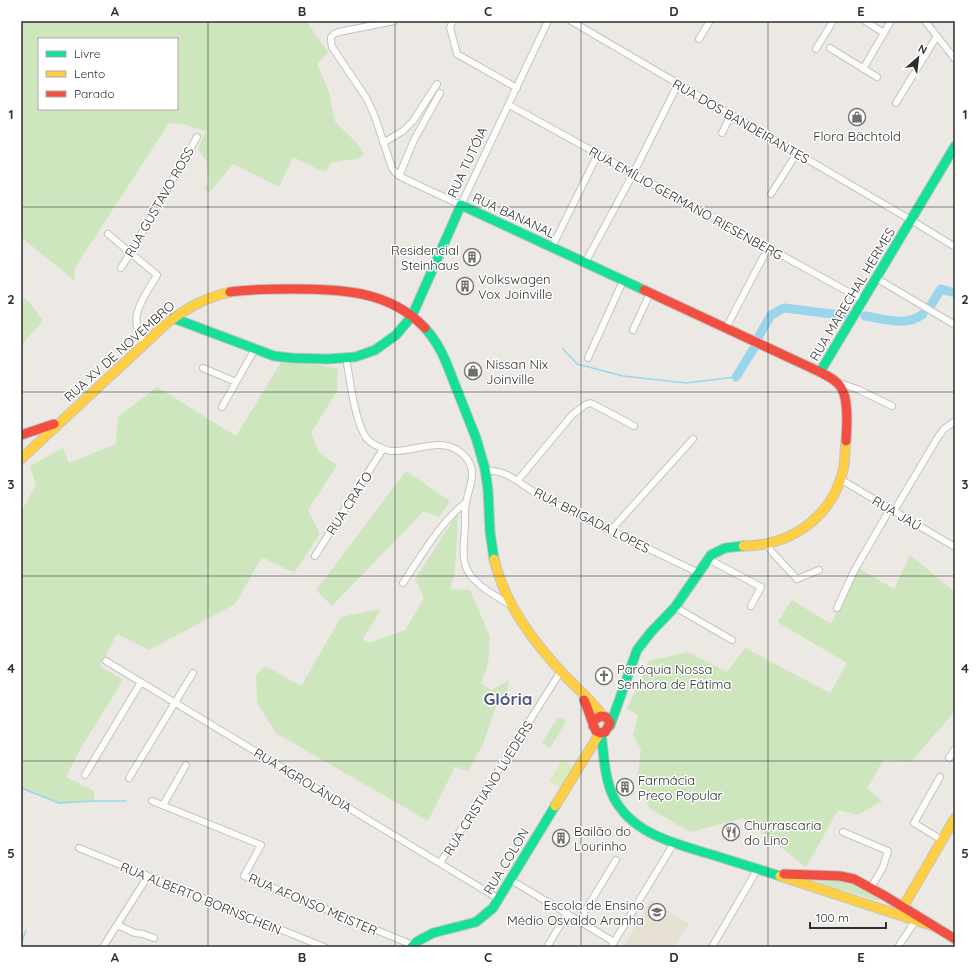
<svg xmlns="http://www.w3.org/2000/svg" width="976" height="968" font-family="Quicksand,sans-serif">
<rect width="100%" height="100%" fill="#ece8e4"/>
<path fill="#e6e0d3" d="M 651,900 L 689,924 L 674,947 L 623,947 Z"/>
<path fill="#cee6be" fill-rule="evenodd" d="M 21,21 L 309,21 L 309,25 L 328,52 L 317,64 L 329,92 L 335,122 L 356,142 L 364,153 L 360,158 L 331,163 L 326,171 L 320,170 L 293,157 L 279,187 L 233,164 L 210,192 L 203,189 L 209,183 L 206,161 L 198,149 L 206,131 L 182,124 L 169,123 L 74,269 L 75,281 L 21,237 ZM 39,39 L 177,39 L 177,109 L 39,109 Z
M 21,296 L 30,303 L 43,321 L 26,339 L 21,349 Z
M 281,362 L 309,363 L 338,369 L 337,391 L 311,433 L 319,453 L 337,465 L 308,510 L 320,534 L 294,573 L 262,557 L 235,604 L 149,650 L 117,634 L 100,666 L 123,680 L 82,746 L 66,777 L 94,791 L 94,801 L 59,803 L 21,788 L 21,512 L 36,485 L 30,466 L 63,448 L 69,463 L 116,444 L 118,417 L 157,387 L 236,436 Z
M 406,471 L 450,501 L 439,517 L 424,511 L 332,606 L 316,590 Z
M 458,513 L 455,573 L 450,589 L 470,590 L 490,637 L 488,664 L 481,683 L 491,690 L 509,680 L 507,697 L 496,707 L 483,744 L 468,771 L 455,767 L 428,821 L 276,733 L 257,703 L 256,676 L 265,666 L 301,686 L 341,617 L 381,609 L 363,639 L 369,643 L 405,630 L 424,598 L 415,579 Z
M 910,555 L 955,592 L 955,711 L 912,761 L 884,760 L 867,788 L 882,801 L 858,815 L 838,810 L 806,867 L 743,818 L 690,832 L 649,808 L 637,781 L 641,749 L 633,735 L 638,715 L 627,709 L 649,661 L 688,652 L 727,672 L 745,648 L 830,693 L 847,663 L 777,622 L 792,600 L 831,624 L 860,569 L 894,589 Z
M 558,717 L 566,721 L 550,748 L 542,743 Z
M 818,879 L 850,880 L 881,899 L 879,901 L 819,883 Z"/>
<path fill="#d9eabb" d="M 562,760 L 573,767 L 560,787 L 550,781 Z"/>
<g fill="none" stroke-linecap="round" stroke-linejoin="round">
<path stroke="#99d6ec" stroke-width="1.5" d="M 563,349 L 577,364 L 623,376 L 686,383 L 736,377
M 21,788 L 59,803 L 94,801 L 126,801
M 21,944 L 26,930"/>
<path stroke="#99d6ec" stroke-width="9" d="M 931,305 L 941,289 L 955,293
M 865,316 C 884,319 907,327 923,314
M 759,336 L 771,315 L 784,308 L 849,316
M 736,377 L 754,348"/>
<g stroke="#c5c4c5" stroke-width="8">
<path id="street" d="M 394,21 L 339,32 L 334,34 L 331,37 L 331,41 L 332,47 L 367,99 L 375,117 L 392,168 L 395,172 L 403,178 L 461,205 L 548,21
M 453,21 L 450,27 L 457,54 L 517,88
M 571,21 L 911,220 L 955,247
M 865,21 L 884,33
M 925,21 L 955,59
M 699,39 L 710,21
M 830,48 L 877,77
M 816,49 L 833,21
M 863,69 L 891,21
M 896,103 L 937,36
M 509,105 L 863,300
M 722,133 L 731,115
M 383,143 L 403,131 L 413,121 L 437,84
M 399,176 L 414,140 L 440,93
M 771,194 L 797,153
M 108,234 L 157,275 C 144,298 125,318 145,343
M 552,247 L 598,154
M 585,263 L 633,174 L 678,84
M 121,268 L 131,252 L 197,137
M 876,278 L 955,325
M 726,328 L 768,248
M 633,330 L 650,293
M 346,358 C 350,379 354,416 364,434 C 366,440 372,443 377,446 C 382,448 386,450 391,451 C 417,453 447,431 468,460 C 476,472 470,486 467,498 C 464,508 465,518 465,528 C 464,539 462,553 465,564 C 470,583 494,595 509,604
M 588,358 L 623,281
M 203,368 L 236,382
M 839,383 L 857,389 L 892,406
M 222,407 L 255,349
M 486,470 C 513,472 520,485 542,497 C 594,523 647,548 699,573
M 840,479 L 955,547
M 518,480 L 572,415 L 585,405 L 590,403 L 593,404 L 634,426
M 894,511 L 938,437 L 944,429 L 955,421
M 611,530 L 693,439
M 766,543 L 772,552 L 797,579 L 819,570
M 315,556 L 383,449
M 708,559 L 761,587 L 751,606
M 403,583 C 422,555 439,524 465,503
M 675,607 L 732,640
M 837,608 L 854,571 L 890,509
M 106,661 L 499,899
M 949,758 L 955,749
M 85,775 L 141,682
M 940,777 L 914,823 L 942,840
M 129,778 L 193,673
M 152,801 L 261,845 L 244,876 L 413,945
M 163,805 L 186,765
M 843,832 L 888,851 L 883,867 L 871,888
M 79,848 L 324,947
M 440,863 L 561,671
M 511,880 L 614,942
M 579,921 L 616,860
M 117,925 L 135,933 L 143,934 L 154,938
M 103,947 L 148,876
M 547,947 L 567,914
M 611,947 L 674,843
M 712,947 L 757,870
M 898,947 L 916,920"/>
</g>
<g stroke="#c5c4c5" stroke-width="11">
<path id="fast" d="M 412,316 L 461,205 L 644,290
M 173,318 L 274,356 L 292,358 L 328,359 L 355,357 L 375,350 L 396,335 L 412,316
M 425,328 C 434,338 441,350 446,362 L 476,438 L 485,469 L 488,490 L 490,532 L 494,559
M 820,372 L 955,146
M 610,726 L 637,650 L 651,632 L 675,607 L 711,555 L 725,548 L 743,546
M 601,733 C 604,754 604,776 613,796 C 631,834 676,844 713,855 C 735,862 757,869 780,876
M 412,947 L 418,941 L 433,933 L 476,922 L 493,908 L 555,806"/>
</g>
<g stroke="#c5c4c5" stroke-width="11">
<path id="slow" d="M 21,459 L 166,324 C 187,308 204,298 230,292
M 743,546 C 792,546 834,516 844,466 C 845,458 845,449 846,441
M 494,559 C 505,605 533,641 565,676 C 578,689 592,701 603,716
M 555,806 L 600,733
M 780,876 L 936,927
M 903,907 L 955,818"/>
</g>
<g stroke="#c5c4c5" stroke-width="11">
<path id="jam" d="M 644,290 L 820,372 C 827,376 835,379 840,386 C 849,397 847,427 846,441
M 230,292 C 250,289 271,289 291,289 C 340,289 389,290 425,328
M 21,435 L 54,424
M 584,700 C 589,710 591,721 596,731 L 601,733 L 605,732 L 610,723 L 606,717 L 601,716 L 594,720 L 593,726
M 784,874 L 840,876 L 854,879 L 885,896 L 955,939"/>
</g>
<use href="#street" stroke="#fcfcfb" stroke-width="6"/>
<use href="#fast" stroke="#16e098" stroke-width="9"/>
<use href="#slow" stroke="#ffcf43" stroke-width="9"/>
<use href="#jam" stroke="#f24e42" stroke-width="9"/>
</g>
<path fill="none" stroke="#2e2e2e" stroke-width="1" stroke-opacity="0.55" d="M 208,21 L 208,947M 395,21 L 395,947M 581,21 L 581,947M 768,21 L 768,947M 21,207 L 955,207M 21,392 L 955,392M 21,576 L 955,576M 21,761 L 955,761"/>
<defs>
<g id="shop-ring" transform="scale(0.9)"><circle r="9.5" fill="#fff" stroke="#706f6e" stroke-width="1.5"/><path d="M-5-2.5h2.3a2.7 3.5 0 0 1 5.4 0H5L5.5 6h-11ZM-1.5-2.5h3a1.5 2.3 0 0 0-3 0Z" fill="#706f6e"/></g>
<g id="building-ring" transform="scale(0.9)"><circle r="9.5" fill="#fff" stroke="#706f6e" stroke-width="1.5"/><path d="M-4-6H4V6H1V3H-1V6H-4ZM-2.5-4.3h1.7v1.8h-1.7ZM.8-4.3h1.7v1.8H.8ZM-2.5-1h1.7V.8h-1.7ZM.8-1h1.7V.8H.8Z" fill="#706f6e"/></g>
<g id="church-ring" transform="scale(0.9)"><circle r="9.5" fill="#fff" stroke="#706f6e" stroke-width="1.5"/><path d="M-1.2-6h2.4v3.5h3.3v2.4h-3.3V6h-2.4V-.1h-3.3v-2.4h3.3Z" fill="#706f6e"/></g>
<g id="restaurant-ring" transform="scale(0.9)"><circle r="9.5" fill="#fff" stroke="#706f6e" stroke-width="1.5"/><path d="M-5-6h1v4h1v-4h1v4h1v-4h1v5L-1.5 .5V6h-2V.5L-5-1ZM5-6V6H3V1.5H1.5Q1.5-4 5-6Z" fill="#706f6e"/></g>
<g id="school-ring" transform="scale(0.9)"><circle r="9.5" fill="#fff" stroke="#706f6e" stroke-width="1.5"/><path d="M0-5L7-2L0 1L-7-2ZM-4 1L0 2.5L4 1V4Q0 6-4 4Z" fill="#706f6e"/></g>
</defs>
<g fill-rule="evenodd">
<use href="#shop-ring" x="857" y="117"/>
<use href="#building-ring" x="472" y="257"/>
<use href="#building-ring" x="465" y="286"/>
<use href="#shop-ring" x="473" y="371"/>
<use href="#church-ring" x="604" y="676"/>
<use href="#building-ring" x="625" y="787"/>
<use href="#restaurant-ring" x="731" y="832"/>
<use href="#building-ring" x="561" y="838"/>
<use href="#school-ring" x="657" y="912"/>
</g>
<g text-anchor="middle" stroke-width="3" stroke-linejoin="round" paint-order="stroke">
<g font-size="13" fill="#2e2e2e" stroke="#fff">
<text transform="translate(741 121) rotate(30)" y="5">RUA DOS BANDEIRANTES</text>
<text transform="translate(467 162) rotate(-65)" y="5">RUA TUTÓIA</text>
<text transform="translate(159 202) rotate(-60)" y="5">RUA GUSTAVO ROSS</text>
<text transform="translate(686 203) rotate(29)" y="5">RUA EMÍLIO GERMANO RIESENBERG</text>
<text transform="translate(514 215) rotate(25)" y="5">RUA BANANAL</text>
<text transform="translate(852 294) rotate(-59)" y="5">RUA MARECHAL HERMES</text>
<text transform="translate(119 351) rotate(-42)" y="5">RUA XV DE NOVEMBRO</text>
<text transform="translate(349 503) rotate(-57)" y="5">RUA CRATO</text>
<text transform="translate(897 513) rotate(31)" y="5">RUA JAÚ</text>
<text transform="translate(592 520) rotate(27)" y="5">RUA BRIGADA LOPES</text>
<text transform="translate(303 780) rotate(31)" y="5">RUA AGROLÂNDIA</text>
<text transform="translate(488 788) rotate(-58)" y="5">RUA CRISTIANO LUEDERS</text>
<text transform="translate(506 861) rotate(-59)" y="5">RUA COLON</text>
<text transform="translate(201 898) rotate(22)" y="5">RUA ALBERTO BORNSCHEIN</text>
<text transform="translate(313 904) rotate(23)" y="5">RUA AFONSO MEISTER</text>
</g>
<g font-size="13" fill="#2e2e2e" stroke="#fff" text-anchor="start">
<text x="857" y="141" text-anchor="middle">Flora Bächtold</text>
<text x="459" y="255" text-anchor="end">Residencial<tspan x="459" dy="15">Steinhaus</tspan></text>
<text x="478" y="284">Volkswagen<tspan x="478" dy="15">Vox Joinville</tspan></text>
<text x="486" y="369">Nissan Nix<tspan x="486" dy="15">Joinville</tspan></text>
<text x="617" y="674">Paróquia Nossa<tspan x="617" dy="15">Senhora de Fátima</tspan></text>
<text x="638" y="785">Farmácia<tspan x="638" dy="15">Preço Popular</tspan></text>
<text x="744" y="830">Churrascaria<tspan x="744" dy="15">do Lino</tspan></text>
<text x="574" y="836">Bailão do<tspan x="574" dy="15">Lourinho</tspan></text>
<text x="644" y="910" text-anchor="end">Escola de Ensino<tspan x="644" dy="15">Médio Osvaldo Aranha</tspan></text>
</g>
<g font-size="17" font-weight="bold" fill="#4d5680" stroke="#fff">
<text x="508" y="705">Glória</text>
</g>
</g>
<rect width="976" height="968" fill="none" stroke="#ffffff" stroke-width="44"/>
<rect x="38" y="38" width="140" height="72" fill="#ffffff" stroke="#ababab"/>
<rect x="46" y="51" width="20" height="6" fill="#16e098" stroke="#ababab"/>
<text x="74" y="58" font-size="12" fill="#2e2e2e">Livre</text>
<rect x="46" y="71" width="20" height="6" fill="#ffcf43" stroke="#ababab"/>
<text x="74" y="78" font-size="12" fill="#2e2e2e">Lento</text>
<rect x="46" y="91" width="20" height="6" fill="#f24e42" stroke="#ababab"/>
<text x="74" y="98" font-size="12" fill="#2e2e2e">Parado</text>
<g transform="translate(918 58) rotate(28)" stroke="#ffffff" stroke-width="3" paint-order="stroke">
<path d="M0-3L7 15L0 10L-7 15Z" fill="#2e2e2e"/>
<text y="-6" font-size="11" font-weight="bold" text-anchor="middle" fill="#2e2e2e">N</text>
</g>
<path d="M810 922v6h76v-6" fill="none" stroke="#2e2e2e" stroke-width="2"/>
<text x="816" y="922" font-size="12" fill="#2e2e2e" stroke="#ffffff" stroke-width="3" paint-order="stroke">100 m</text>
<rect x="22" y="22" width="932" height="924" fill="none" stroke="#2e2e2e" stroke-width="1.5"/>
<g font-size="13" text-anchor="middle" font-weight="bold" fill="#2e2e2e">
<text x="115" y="16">A</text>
<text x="302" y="16">B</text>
<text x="488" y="16">C</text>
<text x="674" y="16">D</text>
<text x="861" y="16">E</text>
<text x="11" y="119">1</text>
<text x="965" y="119">1</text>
<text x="11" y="304">2</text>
<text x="965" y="304">2</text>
<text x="11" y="489">3</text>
<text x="965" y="489">3</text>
<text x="11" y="673">4</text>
<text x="965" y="673">4</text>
<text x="11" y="858">5</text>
<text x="965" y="858">5</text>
<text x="115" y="962">A</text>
<text x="302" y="962">B</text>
<text x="488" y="962">C</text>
<text x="674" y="962">D</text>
<text x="861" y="962">E</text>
</g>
</svg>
